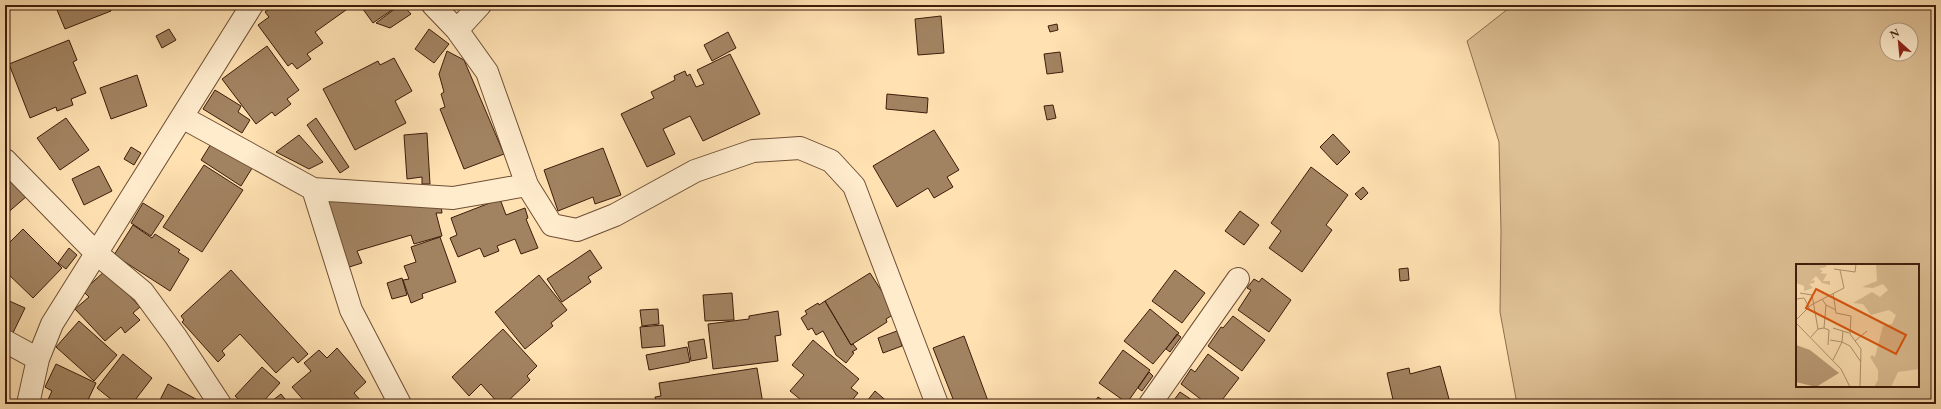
<svg xmlns="http://www.w3.org/2000/svg" width="1941" height="409" font-family="'EB Garamond',serif">
<rect width="100%" height="100%" fill="#ffe1b2"/>
<filter id="stains"><feTurbulence type="fractalNoise" baseFrequency=".005" numOctaves="4"/><feColorMatrix values="0 0 0 0 .2 0 0 0 0 .09 0 0 0 0 .02 0 0 0 .5 -.17"/></filter>
<radialGradient id="worn" r=".72"><stop offset=".6" stop-color="#630" stop-opacity="0"/><stop offset="1" stop-color="#630" stop-opacity=".3"/></radialGradient>
<path fill="#dec095" stroke="#8e6e50" fill-rule="evenodd" d="M 1513,5 L 1936,5 L 1936,404 L 1517,404 L 1500,312 L 1501,231 L 1499,142 L 1467,41 ZM 1887,30 L 1911,30 L 1911,54 L 1887,54 ZM 1797,265 L 1918,265 L 1918,386 L 1797,386 Z"/>
<path fill="#a28361" stroke="#3d1d0a" d="M 55,5 L 109,5 L 111,11 L 65,29 Z
M 275,5 L 353,5 L 315,32 L 323,43 L 307,54 L 311,59 L 297,69 L 292,63 L 288,66 L 258,25 L 269,17 L 265,12 Z
M 360,5 L 399,5 L 373,23 Z
M 400,5 L 403,5 L 411,14 L 390,28 L 376,23 Z
M 941,16 L 944,53 L 918,55 L 915,19 Z
M 1057,24 L 1058,30 L 1050,32 L 1048,26 Z
M 169,29 L 176,40 L 162,48 L 156,36 Z
M 429,29 L 449,44 L 434,63 L 415,49 Z
M 728,32 L 736,48 L 712,61 L 704,45 Z
M 69,40 L 77,60 L 73,62 L 86,93 L 71,99 L 73,105 L 57,111 L 56,107 L 30,118 L 9,64 Z
M 267,46 L 299,90 L 287,99 L 291,104 L 275,116 L 272,112 L 256,124 L 222,79 Z
M 447,51 L 464,60 L 504,154 L 464,169 L 440,109 L 445,107 L 441,94 L 444,92 L 439,74 Z
M 1060,52 L 1063,72 L 1047,74 L 1044,54 Z
M 730,54 L 760,114 L 703,141 L 690,116 L 663,129 L 675,154 L 647,167 L 621,114 L 654,98 L 651,92 L 675,80 L 674,76 L 685,71 L 687,76 L 690,74 L 696,87 L 704,84 L 697,70 Z
M 394,58 L 412,91 L 395,101 L 406,123 L 355,150 L 323,89 L 378,61 L 380,65 Z
M 137,75 L 147,106 L 111,119 L 100,88 Z
M 215,90 L 241,106 L 238,112 L 250,120 L 242,133 L 203,109 Z
M 887,94 L 928,98 L 927,113 L 886,109 Z
M 1053,105 L 1056,118 L 1047,120 L 1044,106 Z
M 66,118 L 89,150 L 60,170 L 37,138 Z
M 316,118 L 349,167 L 340,173 L 307,125 Z
M 934,130 L 959,170 L 947,177 L 953,187 L 934,198 L 928,188 L 897,207 L 873,166 Z
M 427,133 L 430,184 L 422,184 L 422,177 L 407,179 L 404,135 Z
M 1333,134 L 1350,152 L 1337,165 L 1320,147 Z
M 299,135 L 323,162 L 309,169 L 276,152 Z
M 214,139 L 254,165 L 241,186 L 201,160 Z
M 131,147 L 141,153 L 134,165 L 124,159 Z
M 603,148 L 621,195 L 595,204 L 593,197 L 558,211 L 544,170 Z
M 204,165 L 243,190 L 202,252 L 163,227 Z
M 99,166 L 112,191 L 84,205 L 72,179 Z
M 1311,167 L 1348,195 L 1326,225 L 1332,230 L 1302,272 L 1269,248 L 1281,231 L 1271,223 Z
M 5,171 L 27,196 L 5,215 Z
M 1363,187 L 1368,193 L 1361,200 L 1355,194 Z
M 324,188 L 440,198 L 442,213 L 436,213 L 442,236 L 414,244 L 411,235 L 357,251 L 362,263 L 346,268 Z
M 500,199 L 506,215 L 525,208 L 528,218 L 526,219 L 538,248 L 521,254 L 515,239 L 497,246 L 499,251 L 484,257 L 480,248 L 458,257 L 450,238 L 457,235 L 451,218 Z
M 143,203 L 164,216 L 151,236 L 131,223 Z
M 1240,211 L 1259,225 L 1244,245 L 1225,231 Z
M 133,225 L 152,238 L 155,234 L 180,250 L 178,252 L 189,259 L 170,291 L 114,255 Z
M 23,229 L 62,268 L 33,298 L 5,271 L 5,247 Z
M 440,237 L 456,282 L 422,294 L 423,298 L 411,303 L 403,280 L 409,279 L 404,266 L 416,262 L 411,247 Z
M 69,248 L 77,255 L 66,269 L 58,263 Z
M 590,250 L 602,268 L 588,277 L 591,282 L 562,302 L 547,279 Z
M 1408,268 L 1409,280 L 1400,281 L 1399,269 Z
M 106,270 L 140,307 L 133,313 L 140,320 L 125,333 L 121,327 L 105,341 L 75,309 L 89,297 L 83,291 Z
M 231,270 L 308,354 L 298,363 L 293,357 L 276,373 L 240,334 L 222,351 L 225,355 L 218,362 L 182,322 L 184,320 L 181,316 Z
M 1175,270 L 1205,293 L 1182,323 L 1152,301 Z
M 870,273 L 896,313 L 886,319 L 887,322 L 851,345 L 825,301 Z
M 539,275 L 567,310 L 551,323 L 553,326 L 525,349 L 495,312 Z
M 402,278 L 407,295 L 392,299 L 387,283 Z
M 1262,278 L 1291,300 L 1269,332 L 1238,310 L 1251,290 L 1247,288 L 1254,279 L 1259,282 Z
M 732,293 L 734,320 L 705,321 L 703,295 Z
M 5,299 L 25,308 L 11,337 L 5,334 Z
M 825,301 L 851,345 L 853,344 L 857,349 L 852,352 L 854,353 L 846,363 L 836,355 L 823,331 L 816,335 L 812,328 L 808,330 L 801,318 L 807,314 L 805,311 L 818,303 L 819,305 Z
M 658,309 L 659,324 L 642,326 L 640,310 Z
M 1150,309 L 1179,333 L 1153,364 L 1124,341 Z
M 778,311 L 781,335 L 775,336 L 778,361 L 713,369 L 708,324 L 749,319 L 749,316 Z
M 1233,316 L 1265,340 L 1242,371 L 1208,346 L 1221,327 L 1223,328 Z
M 79,321 L 117,355 L 94,381 L 56,347 Z
M 663,325 L 665,346 L 642,348 L 640,327 Z
M 503,329 L 537,366 L 527,376 L 530,380 L 505,404 L 499,404 L 481,384 L 469,396 L 452,377 Z
M 897,331 L 902,346 L 883,353 L 878,338 Z
M 1177,334 L 1181,337 L 1170,352 L 1166,349 Z
M 964,336 L 988,401 L 981,404 L 955,404 L 933,348 Z
M 704,339 L 707,358 L 691,361 L 688,342 Z
M 813,340 L 859,379 L 851,388 L 858,393 L 849,404 L 845,402 L 843,404 L 806,404 L 790,391 L 804,375 L 792,365 Z
M 687,347 L 690,362 L 649,370 L 646,355 Z
M 337,348 L 366,382 L 354,393 L 361,401 L 358,404 L 307,404 L 292,387 L 311,371 L 304,363 L 319,350 L 327,358 Z
M 1123,350 L 1150,370 L 1127,403 L 1099,383 Z
M 123,354 L 152,378 L 132,404 L 117,404 L 97,388 Z
M 1208,354 L 1239,378 L 1219,404 L 1207,404 L 1181,384 L 1191,369 L 1195,372 Z
M 56,364 L 96,383 L 87,402 L 90,404 L 46,404 L 52,391 L 45,387 Z
M 1440,366 L 1449,399 L 1428,404 L 1394,404 L 1387,373 L 1409,368 L 1410,374 Z
M 262,367 L 280,383 L 261,404 L 244,404 L 235,396 Z
M 757,368 L 763,404 L 657,404 L 655,397 L 661,396 L 659,383 Z
M 1149,372 L 1153,376 L 1142,391 L 1138,388 Z
M 168,384 L 205,404 L 158,404 Z
M 875,391 L 890,404 L 871,404 L 867,401 Z
M 1180,392 L 1198,404 L 1171,404 Z
M 281,394 L 289,404 L 268,404 Z
M 1098,397 L 1109,404 L 1093,404 Z"/>
<g fill="none" stroke-linecap="round" stroke-linejoin="round">
<g stroke="#6e4e34" stroke-width="24">
<path id="street" d="M 433,5 L 457,30 L 487,72 L 527,185 L 552,225 L 577,230 L 615,215 L 695,171 L 753,151 L 800,148 L 831,161 L 854,186 L 937,404
M 457,30 L 480,5
M 182,117 L 313,189 L 453,198 L 527,185
M 5,160 L 96,253 L 143,292 L 176,337 L 220,404
M 313,189 L 351,310 L 400,404
M 5,341 L 38,359
M 28,404 L 38,359 L 52,324 L 252,5
M 1150,404 L 1238,279"/>
</g>
<use href="#street" stroke="#ffeccd" stroke-width="22"/>
</g>
<g transform="translate(1796 264)">
<rect width="123" height="123" fill="#ffe1b2"/>
<path d="M 0,0 L 31,0 L 30,3 L 23,5 L 27,7 L 24,9 L 31,10 L 27,17 L 34,17 L 34,21 L 26,19 L 20,12 L 15,17 L 19,16 L 18,19 L 13,20 L 17,24 L 8,27 L 8,22 L 0,19 ZM 80,0 L 123,0 L 123,105 L 102,108 L 95,123 L 78,123 L 82,116 L 82,106 L 74,93 L 76,91 L 79,93 L 87,62 L 96,60 L 100,51 L 93,46 L 75,51 L 67,40 L 57,39 L 76,28 L 84,33 L 92,26 L 87,20 L 77,24 L 66,23 L 81,17 Z" fill="#dec095"/>
<path d="M 0,81 L 14,86 L 43,109 L 20,123 L 0,118 Z" fill="#bd9e79"/>
<path fill="none" stroke="#b1936f" stroke-width="1" d="M 38,5 L 59,8 L 60,0M 4,29 L 16,31 L 22,65M 37,29 L 40,49 L 55,52 L 54,70 L 65,85 L 64,123M 0,35 L 8,34 L 13,43M 26,35 L 30,41 L 40,46M 0,56 L 15,41 L 48,24 L 44,6M 0,59 L 45,105 L 54,123M 28,64 L 33,66 L 32,81M 37,64 L 53,69M 47,67 L 46,78 L 54,82 L 65,98M 15,73 L 22,65 L 28,64 L 30,41M 34,76 L 46,78 L 37,96M 59,77 L 71,67"/>
<path fill="#df560c" fill-opacity="0.15" stroke="#df560c" stroke-width="2" d="M 20,25 L 110,71 L 100,90 L 10,44 Z"/>
<rect width="123" height="123" fill="none" stroke="#3d1d0a" stroke-width="2"/>
</g>
<rect width="1941" height="409" fill="none" stroke="#ffe1b2" stroke-width="20"/>
<rect x="6" y="6" width="1929" height="397" fill="none" stroke="#3d1d0a" stroke-width="2"/>
<rect x="10" y="10" width="1921" height="389" fill="none" stroke="#3d1d0a"/>
<g transform="translate(1899 42) rotate(333)"><circle r="19" fill="#ffeccd" stroke="#b1997f"/>
<path d="M0-3L7 15L0 10L-7 15Z" fill="#8f2418"/>
<text y="-6" font-size="11" font-weight="bold" text-anchor="middle" fill="#3d1d0a">N</text>
</g>
<rect width="100%" height="100%" filter="url(#stains)"/>
<rect width="100%" height="100%" fill="url(#worn)"/>
</svg>
